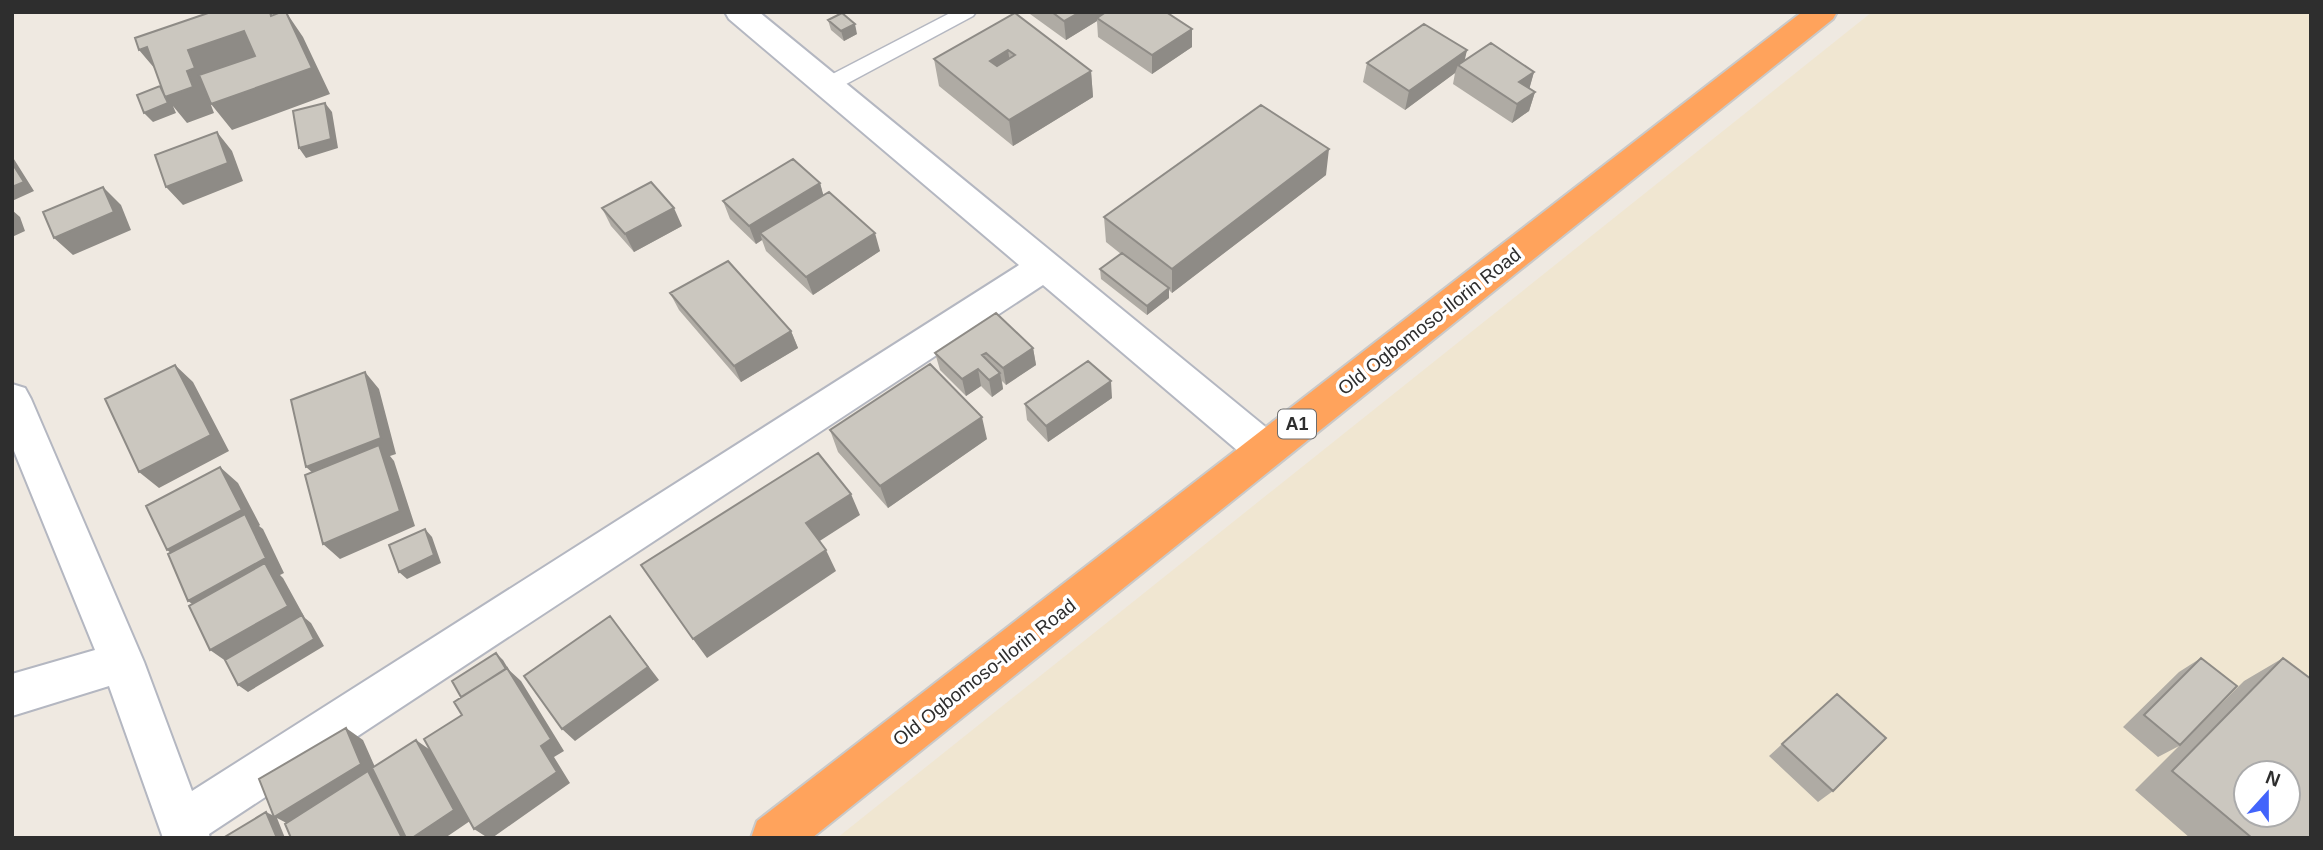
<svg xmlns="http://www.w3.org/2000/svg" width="2323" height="850" font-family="Helvetica,sans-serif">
<rect width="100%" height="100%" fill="#efe9e1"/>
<path fill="#f0e6d1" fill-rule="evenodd" d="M 1872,12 L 2311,12 L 2311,838 L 837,838 ZM 2246,773 L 2288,773 L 2288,815 L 2246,815 Z"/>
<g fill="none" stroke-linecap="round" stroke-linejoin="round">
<g stroke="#b4b7c1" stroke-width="3">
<path id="lane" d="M 952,12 L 976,12 L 973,16 L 835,90 L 821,90 L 819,85 L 821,80 Z"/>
</g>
<g stroke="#b4b7c1" stroke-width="4">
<path id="street" d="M 725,12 L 759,12 L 1279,438 L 1285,450 L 1279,462 L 1265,466 L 1251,462 L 1043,285 L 209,834 L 210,838 L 163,838 L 109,686 L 12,716 L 12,674 L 95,650 L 12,446 L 12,384 L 25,388 L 31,399 L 144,662 L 192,791 L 1019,265 L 729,19 Z"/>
</g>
<g stroke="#c9c9c9" stroke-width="4">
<path id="highway" d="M 1802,12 L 1837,12 L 1833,19 L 812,838 L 751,838 L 757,821 Z"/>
</g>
<use href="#lane" fill="#fff" fill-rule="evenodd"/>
<use href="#street" fill="#fff" fill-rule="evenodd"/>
<use href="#highway" fill="#ffa35c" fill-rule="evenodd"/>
</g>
<path fill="#afaba4" d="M 1030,12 L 1166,12 L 1192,47 L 1152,74 L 1098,37 L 1097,21 L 1066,40 L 1030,14 Z
M 1015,13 L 1091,71 L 1093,97 L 1013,146 L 939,86 L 934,59 Z
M 828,20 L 857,34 L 844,41 L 831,30 Z
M 1467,50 L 1464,60 L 1534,72 L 1529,89 L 1535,92 L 1529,111 L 1512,123 L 1453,84 L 1455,73 L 1405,110 L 1363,82 L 1367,63 Z
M 1326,175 L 1172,293 L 1169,290 L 1169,298 L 1147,315 L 1101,279 L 1100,269 L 1121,254 L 1106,242 L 1104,217 Z
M 820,183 L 823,195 L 880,251 L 813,295 L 766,251 L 762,240 L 756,244 L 730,219 L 723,201 Z
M 602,208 L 682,226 L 634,252 L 611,226 Z
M 670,293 L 791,331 L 798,348 L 741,382 L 679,310 Z
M 1033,348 L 1036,365 L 1006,385 L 1002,381 L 1003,389 L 992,397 L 981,386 L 966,396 L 940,370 L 935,353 Z
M 1112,398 L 1048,442 L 1027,420 L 1025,404 Z
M 830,430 L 987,439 L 888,508 L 838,452 Z
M 2201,658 L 2197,728 L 2244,681 L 2283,658 L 2311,838 L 2190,838 L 2135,790 L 2179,746 L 2158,757 L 2123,727 L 2179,672 Z
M 1837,694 L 1833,791 L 1818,802 L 1769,756 Z"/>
<path fill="#8e8b86" d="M 286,12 L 303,37 L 330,94 L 232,130 L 211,104 L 312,68 Z
M 1080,12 L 1112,12 L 1097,18 L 1097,21 L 1066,40 L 1064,21 Z
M 855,24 L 857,34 L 844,41 L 841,31 Z
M 1192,29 L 1192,47 L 1152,74 L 1152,55 Z
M 244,31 L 263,57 L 208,97 L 214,113 L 187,123 L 173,106 L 176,113 L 153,122 L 144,113 L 187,71 L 188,50 Z
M 147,47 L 161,76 L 139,50 Z
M 1008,50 L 1012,76 L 990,61 Z
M 1467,50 L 1463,68 L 1458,65 L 1455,73 L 1405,110 L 1409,91 Z
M 1091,71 L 1093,97 L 1013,146 L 1009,120 Z
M 1534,72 L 1529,90 L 1519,82 Z
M 1535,92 L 1529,111 L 1512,123 L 1517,104 Z
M 325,103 L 332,112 L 338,148 L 306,158 L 299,148 Z
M 217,132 L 232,151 L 243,181 L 183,205 L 166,187 Z
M 1329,149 L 1326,175 L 1172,293 L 1172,269 Z
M 12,156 L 34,191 L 12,201 Z
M 820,183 L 825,201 L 760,233 L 762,240 L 756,244 L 749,226 Z
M 103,187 L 121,205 L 131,230 L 73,255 L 54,238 Z
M 674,208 L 682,226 L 634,252 L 625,234 Z
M 12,210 L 20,217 L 25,231 L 12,237 Z
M 875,233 L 880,251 L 813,295 L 806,277 Z
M 1169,288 L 1169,298 L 1147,315 L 1147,306 Z
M 791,331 L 798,348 L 741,382 L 734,366 Z
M 1033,348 L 1036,365 L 1006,385 L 1003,368 Z
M 175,365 L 193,382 L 229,451 L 159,488 L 139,472 Z
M 978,369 L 981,386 L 966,396 L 962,379 Z
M 365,372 L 379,389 L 396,454 L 390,456 L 394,461 L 415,526 L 340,559 L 323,544 L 323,482 L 306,467 Z
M 1000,373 L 1003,389 L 992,397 L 989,380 Z
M 1111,381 L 1112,398 L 1048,442 L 1046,426 Z
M 982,417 L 987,439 L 888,508 L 880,486 Z
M 220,467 L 238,483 L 260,525 L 259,526 L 263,529 L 284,573 L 280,575 L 283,578 L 305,618 L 311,623 L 324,646 L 248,692 L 238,685 L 230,664 L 210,650 L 208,615 L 188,601 L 187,565 L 167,550 Z
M 851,494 L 860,515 L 815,544 L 806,523 Z
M 425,529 L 432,537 L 441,563 L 407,579 L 399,572 Z
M 826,550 L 836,571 L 707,658 L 693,639 Z
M 610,616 L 659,680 L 575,741 L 562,729 Z
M 496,653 L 503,660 L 509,670 L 521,681 L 564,751 L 554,757 L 570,783 L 492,838 L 488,838 L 474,829 L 472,710 Z
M 346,728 L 363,740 L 379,776 L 416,740 L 433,752 L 470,821 L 445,838 L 402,838 L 294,827 L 277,818 L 285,838 L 277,838 L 266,812 L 274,816 Z"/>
<path fill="#cbc7bf" stroke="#8e8b86" stroke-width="2" fill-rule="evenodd" d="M 211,12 L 270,12 L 271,16 L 281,12 L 286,12 L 312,68 L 211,104 L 199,75 L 255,56 L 244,31 L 188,50 L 195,68 L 187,71 L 193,87 L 165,97 L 147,47 L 139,50 L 135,38 Z
M 1052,12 L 1080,12 L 1064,21 Z
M 1106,12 L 1166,12 L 1192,29 L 1152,55 L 1097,18 Z
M 842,13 L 855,24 L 841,31 L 828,20 Z
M 1015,13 L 1091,71 L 1009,120 L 934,59 ZM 1008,50 L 1015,55 L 997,66 L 990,61 Z
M 1424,24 L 1467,50 L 1409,91 L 1367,63 Z
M 1491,43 L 1534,72 L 1519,82 L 1535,92 L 1517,104 L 1458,65 Z
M 160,86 L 168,103 L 144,113 L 137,95 Z
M 325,103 L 331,139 L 299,148 L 293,111 Z
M 1261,105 L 1329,149 L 1172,269 L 1104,217 Z
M 217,132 L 228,163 L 166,187 L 155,155 Z
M 793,159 L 820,183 L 749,226 L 723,201 Z
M 12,163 L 24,182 L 12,187 Z
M 651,182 L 674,208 L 625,234 L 602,208 Z
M 103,187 L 114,212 L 54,238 L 43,212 Z
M 829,192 L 875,233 L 806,277 L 760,233 Z
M 1122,253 L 1169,288 L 1147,306 L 1100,269 Z
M 728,261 L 791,331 L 734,366 L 670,293 Z
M 996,313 L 1033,348 L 1003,368 L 986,353 L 982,355 L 1000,373 L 989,380 L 978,369 L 962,379 L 935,353 Z
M 1088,361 L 1111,381 L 1046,426 L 1025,404 Z
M 930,364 L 982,417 L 880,486 L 830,430 Z
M 175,365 L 211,435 L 139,472 L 105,399 Z
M 365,372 L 381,438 L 306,467 L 291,400 Z
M 379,445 L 400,511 L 323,544 L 305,475 Z
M 818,453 L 851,494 L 806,523 L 826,550 L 693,639 L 641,565 Z
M 220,467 L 242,510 L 167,550 L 146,506 Z
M 245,514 L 266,558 L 188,601 L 168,554 Z
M 425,529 L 434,555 L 399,572 L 389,545 Z
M 265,563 L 288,606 L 210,650 L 189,606 Z
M 302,615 L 314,639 L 238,685 L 225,660 Z
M 610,616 L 648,667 L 562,729 L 524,676 Z
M 496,653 L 506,669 L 461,697 L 452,681 Z
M 2201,658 L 2237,686 L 2180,745 L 2144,715 Z
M 2283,658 L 2311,679 L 2311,838 L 2252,838 L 2172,771 ZM 2246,773 L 2288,773 L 2288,815 L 2246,815 Z
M 507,668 L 551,739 L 541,746 L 557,772 L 474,829 L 424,739 L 462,715 L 454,702 Z
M 1837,694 L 1886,738 L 1833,791 L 1782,744 Z
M 346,728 L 361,764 L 274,817 L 259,779 Z
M 416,740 L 454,810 L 412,838 L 406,838 L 372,768 Z
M 368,771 L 402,838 L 291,838 L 285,824 Z
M 266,812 L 277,838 L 223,838 Z"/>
<g text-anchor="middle" stroke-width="7" stroke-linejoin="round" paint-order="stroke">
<rect fill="#fff" stroke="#6d6d6d" stroke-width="2" x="1278" y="409.5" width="38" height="29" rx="5"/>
<g font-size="18" font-weight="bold" fill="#2e2e2e">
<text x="1297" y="430">A1</text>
</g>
<g font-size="19" fill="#2e2e2e" stroke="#fff">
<text transform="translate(1429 321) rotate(-38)" y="7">Old Ogbomoso-Ilorin Road</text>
<text transform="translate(984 672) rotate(-38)" y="7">Old Ogbomoso-Ilorin Road</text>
</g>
</g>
<rect width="2323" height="850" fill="none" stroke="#2e2e2e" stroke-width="28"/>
<g transform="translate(2267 794) rotate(21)"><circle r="33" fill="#ffffff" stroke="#ababab" stroke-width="2"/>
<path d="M0-5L12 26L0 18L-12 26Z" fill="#4264fb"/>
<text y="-10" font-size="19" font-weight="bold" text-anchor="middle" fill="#2e2e2e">N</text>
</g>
</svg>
